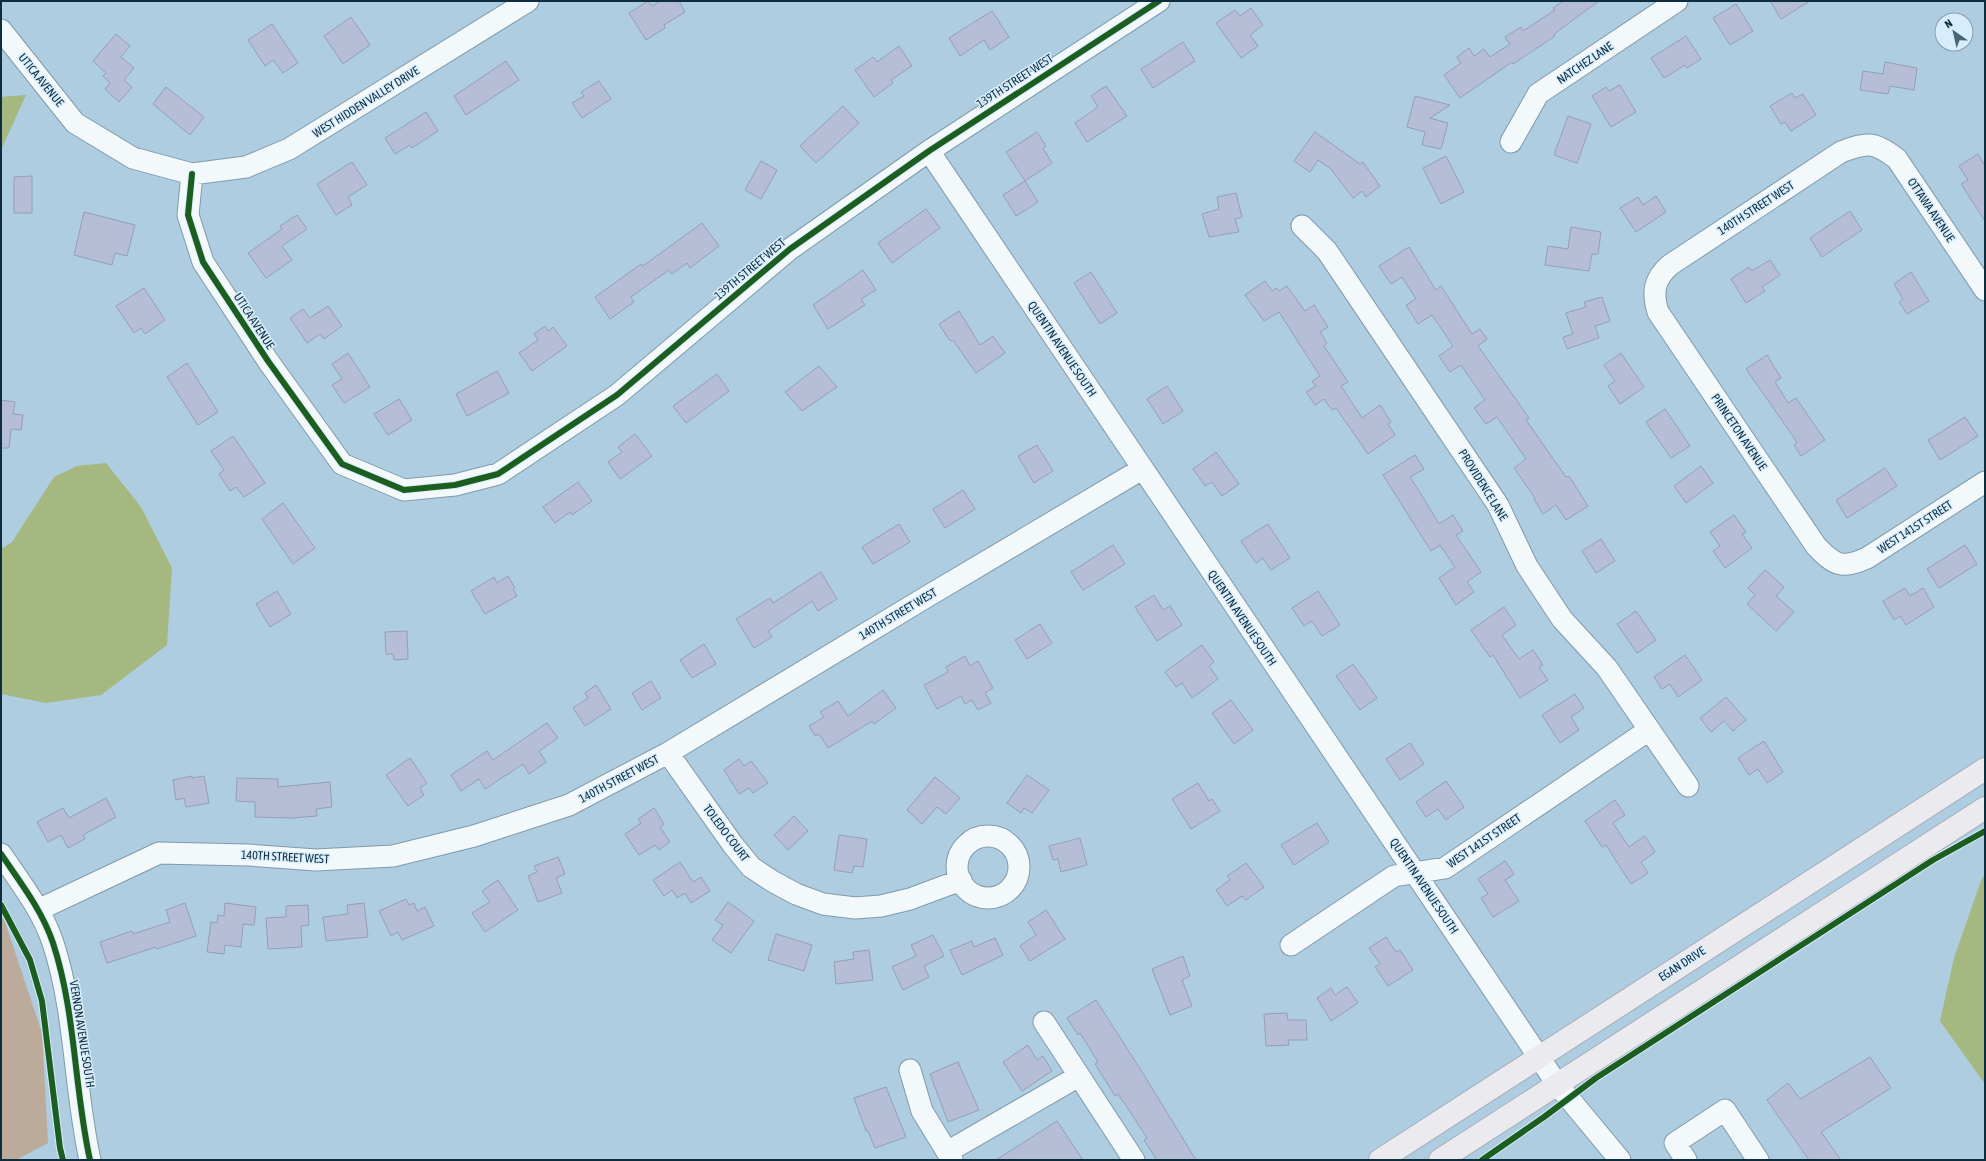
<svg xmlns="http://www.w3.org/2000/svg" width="1986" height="1161" font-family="'Asap Condensed',sans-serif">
<rect width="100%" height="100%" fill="#aecde0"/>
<path fill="#bcaa9a" d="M 1,916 L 5,922 L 42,1033 L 48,1143 L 16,1160 L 1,1160 Z"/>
<path fill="#a4b87f" d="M 26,95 L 1,150 L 1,97 Z
M 106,463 L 141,507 L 172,568 L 167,645 L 101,695 L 46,703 L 1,694 L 1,549 L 12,542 L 54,477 L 77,466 Z
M 1985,875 L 1985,1084 L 1940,1021 L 1954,958 L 1982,878 Z"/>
<path fill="#b5bed6" stroke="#959fb4" d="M 648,1 L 652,6 L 660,1 L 679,1 L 685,12 L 664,25 L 665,28 L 646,40 L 629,13 Z
M 1563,1 L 1599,1 L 1554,34 L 1555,36 L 1513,64 L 1512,62 L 1460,98 L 1444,75 L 1461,63 L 1457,57 L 1469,48 L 1474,56 L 1484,49 L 1490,57 L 1510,44 L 1505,37 L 1521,27 L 1523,31 L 1555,10 L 1553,8 Z
M 1770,1 L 1810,1 L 1781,19 Z
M 1736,4 L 1753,31 L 1730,45 L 1713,18 Z
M 1251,8 L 1263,25 L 1250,35 L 1258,46 L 1241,58 L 1216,23 L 1235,10 L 1240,16 Z
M 992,11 L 1009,37 L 990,50 L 984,40 L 960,56 L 949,38 Z
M 351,17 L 370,45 L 343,64 L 324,36 Z
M 272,24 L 298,63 L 283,73 L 273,60 L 265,66 L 248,40 Z
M 116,34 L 130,46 L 121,57 L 134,68 L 124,80 L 132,87 L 119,102 L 105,89 L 110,83 L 103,76 L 106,73 L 93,61 Z
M 1686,36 L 1701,59 L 1687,68 L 1685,65 L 1664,78 L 1651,58 Z
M 1183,42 L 1195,61 L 1153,88 L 1141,69 Z
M 899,46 L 912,66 L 891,80 L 893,83 L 874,97 L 855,70 L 873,57 L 877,62 Z
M 506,61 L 519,80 L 466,115 L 454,96 Z
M 1885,62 L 1917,68 L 1914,90 L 1890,86 L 1888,94 L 1860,90 L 1863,71 L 1883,74 Z
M 599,81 L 611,99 L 582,118 L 572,103 L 584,96 L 581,92 Z
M 1620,85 L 1636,112 L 1611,127 L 1592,96 L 1606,87 L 1609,91 Z
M 1106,86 L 1127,116 L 1087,142 L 1075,123 L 1098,107 L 1091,96 Z
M 166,87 L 204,117 L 190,135 L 153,104 Z
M 1792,93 L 1795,98 L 1803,94 L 1816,115 L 1791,131 L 1785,122 L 1781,124 L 1770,106 Z
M 1415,96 L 1450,105 L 1430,118 L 1448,123 L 1441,149 L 1422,145 L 1425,132 L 1407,127 Z
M 843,106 L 859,123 L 816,163 L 800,146 Z
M 426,112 L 438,131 L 412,148 L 410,145 L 395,154 L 385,138 Z
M 1568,116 L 1591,124 L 1577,163 L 1554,155 Z
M 1037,132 L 1046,146 L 1043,148 L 1052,163 L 1025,181 L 1006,152 Z
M 1315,132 L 1360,164 L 1363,162 L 1380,186 L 1366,197 L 1362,191 L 1353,198 L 1331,169 L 1318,160 L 1310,172 L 1294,161 Z
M 1978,154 L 1985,166 L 1985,221 L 1961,184 L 1968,180 L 1959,166 Z
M 1446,156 L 1464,192 L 1441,204 L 1423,168 Z
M 761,161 L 777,170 L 761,199 L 745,190 Z
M 352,162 L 367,185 L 348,197 L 352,205 L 336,215 L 317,184 Z
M 32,176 L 32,213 L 14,213 L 14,177 Z
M 1025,181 L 1038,202 L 1016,216 L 1003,195 Z
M 1236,193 L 1242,217 L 1235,219 L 1239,232 L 1209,237 L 1202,214 L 1219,209 L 1217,197 Z
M 1656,196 L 1666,212 L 1636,232 L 1620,208 L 1638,197 L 1643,205 Z
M 926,209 L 940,228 L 892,263 L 878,243 Z
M 1850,211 L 1862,230 L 1822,257 L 1810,238 Z
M 84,212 L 135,225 L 127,256 L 115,253 L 112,265 L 74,255 Z
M 297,215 L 307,229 L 282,246 L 292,260 L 266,278 L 248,253 L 282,229 L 280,226 Z
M 702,223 L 719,246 L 690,268 L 687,263 L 672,274 L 669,270 L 631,297 L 634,302 L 610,319 L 595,297 L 641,264 L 643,266 Z
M 1571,227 L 1601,232 L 1598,254 L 1592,254 L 1589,271 L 1545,265 L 1548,246 L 1568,249 Z
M 1409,247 L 1436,290 L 1441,286 L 1472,334 L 1480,329 L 1487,339 L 1478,346 L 1529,418 L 1526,420 L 1566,477 L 1569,476 L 1588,506 L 1566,520 L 1556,505 L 1543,514 L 1534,499 L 1535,498 L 1514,468 L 1526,459 L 1519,449 L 1497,417 L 1486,424 L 1474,408 L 1485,400 L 1461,365 L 1450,372 L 1439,356 L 1453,346 L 1432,315 L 1418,324 L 1406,305 L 1416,299 L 1402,277 L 1391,284 L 1379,266 Z
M 1770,260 L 1780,275 L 1762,287 L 1765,291 L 1746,303 L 1731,279 L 1749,267 L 1752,271 Z
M 863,270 L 876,290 L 861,299 L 865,305 L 828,329 L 813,305 Z
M 1091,272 L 1117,313 L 1100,324 L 1074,283 Z
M 1911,272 L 1929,301 L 1907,314 L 1899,302 L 1903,299 L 1894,284 Z
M 1265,281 L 1272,291 L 1277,288 L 1279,291 L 1287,286 L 1305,311 L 1314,305 L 1328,327 L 1320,332 L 1327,343 L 1324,346 L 1348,382 L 1341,386 L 1362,418 L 1380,405 L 1391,422 L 1388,424 L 1395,435 L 1368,454 L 1336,408 L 1332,410 L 1324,399 L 1315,405 L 1306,392 L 1316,386 L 1312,381 L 1320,376 L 1279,312 L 1264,321 L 1245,295 Z
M 144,288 L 165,320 L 145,334 L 141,328 L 134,333 L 116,306 Z
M 1602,297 L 1610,321 L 1595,326 L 1599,338 L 1567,349 L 1563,337 L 1573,334 L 1566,313 L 1586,307 L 1584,302 Z
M 328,306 L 342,326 L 324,339 L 320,334 L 307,343 L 290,318 L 303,309 L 310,318 Z
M 959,311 L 980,345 L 993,336 L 1005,353 L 976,373 L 953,340 L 950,341 L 939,324 Z
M 545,326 L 548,331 L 553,327 L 567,346 L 532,371 L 519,353 L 538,340 L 534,334 Z
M 348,353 L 370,387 L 344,403 L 332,385 L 342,379 L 332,364 Z
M 1621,353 L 1644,387 L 1620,404 L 1608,386 L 1615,381 L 1604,365 Z
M 1767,355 L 1781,378 L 1775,382 L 1788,403 L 1796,398 L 1825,440 L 1801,456 L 1794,445 L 1797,442 L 1746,369 Z
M 187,363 L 218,412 L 198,425 L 167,377 Z
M 819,366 L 837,387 L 802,411 L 785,392 Z
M 497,371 L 509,393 L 467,416 L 456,394 Z
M 717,374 L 729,391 L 686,423 L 673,406 Z
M 1167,386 L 1183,411 L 1163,424 L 1147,399 Z
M 399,399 L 412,420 L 388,435 L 374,414 Z
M 1,400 L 15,402 L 13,414 L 23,415 L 21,430 L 11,429 L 9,448 L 1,448 Z
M 1665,409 L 1690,446 L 1671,458 L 1646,422 Z
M 1965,417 L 1978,436 L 1940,460 L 1928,440 Z
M 635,434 L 652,456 L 620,479 L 608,462 L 622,452 L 618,447 Z
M 233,436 L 265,483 L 244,497 L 236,487 L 230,491 L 219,474 L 224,470 L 211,451 Z
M 1037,445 L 1053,471 L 1034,483 L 1018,456 Z
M 1216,452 L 1239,484 L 1222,496 L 1212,482 L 1205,486 L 1193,469 Z
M 1415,455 L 1424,469 L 1410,477 L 1419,491 L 1439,524 L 1453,515 L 1463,531 L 1456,535 L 1481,572 L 1467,582 L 1474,592 L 1456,605 L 1439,578 L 1455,567 L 1440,545 L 1431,551 L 1383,475 Z
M 1701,466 L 1713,483 L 1686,503 L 1674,486 Z
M 1885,468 L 1897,486 L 1847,518 L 1836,500 Z
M 578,482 L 592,501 L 572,515 L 570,512 L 555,523 L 543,507 Z
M 963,490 L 975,509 L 945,528 L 933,509 Z
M 283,503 L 315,548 L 293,564 L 262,519 Z
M 1734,515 L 1746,532 L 1742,534 L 1752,548 L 1725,568 L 1713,551 L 1720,546 L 1710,532 Z
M 899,524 L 910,542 L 873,564 L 862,547 Z
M 1268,524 L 1290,558 L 1271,570 L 1263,558 L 1256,563 L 1241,541 Z
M 1601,539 L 1615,561 L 1596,573 L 1582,551 Z
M 1113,545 L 1125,564 L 1083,590 L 1071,572 Z
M 1965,545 L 1977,564 L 1939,588 L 1927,569 Z
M 1765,570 L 1784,587 L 1776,596 L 1794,612 L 1776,631 L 1747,604 L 1755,595 L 1748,588 Z
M 821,572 L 837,599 L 818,611 L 812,601 L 768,631 L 772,637 L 754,648 L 736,619 L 770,598 L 773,603 Z
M 508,576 L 515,588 L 513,589 L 517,596 L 485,614 L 471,591 L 494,577 L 497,583 Z
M 1905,588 L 1910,596 L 1923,588 L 1934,607 L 1906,625 L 1900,616 L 1894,620 L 1883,601 Z
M 277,591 L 291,614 L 270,627 L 256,604 Z
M 1318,591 L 1340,625 L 1322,636 L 1312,621 L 1304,626 L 1292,608 Z
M 1154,595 L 1163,610 L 1170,606 L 1182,625 L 1157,641 L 1135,607 Z
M 1504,607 L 1516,625 L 1502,635 L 1519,659 L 1533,650 L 1543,665 L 1539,667 L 1548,680 L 1520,698 L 1493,655 L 1490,657 L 1471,630 Z
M 1636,611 L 1656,640 L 1637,653 L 1617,624 Z
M 1040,624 L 1052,643 L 1027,659 L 1015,640 Z
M 407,631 L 408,659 L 394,660 L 393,654 L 386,654 L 385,632 Z
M 704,644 L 716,664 L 692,678 L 680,660 Z
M 1202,645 L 1214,662 L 1209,666 L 1218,679 L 1192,698 L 1182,683 L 1176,687 L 1165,672 Z
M 1685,655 L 1702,680 L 1678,697 L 1670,684 L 1662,689 L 1654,677 Z
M 965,656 L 970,666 L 978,661 L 993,688 L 985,693 L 991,703 L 978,710 L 972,700 L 965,704 L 961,696 L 937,709 L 924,685 L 948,672 L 946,667 Z
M 1353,664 L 1377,698 L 1360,710 L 1336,676 Z
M 651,681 L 661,698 L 642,710 L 632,693 Z
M 596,685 L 611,709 L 585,726 L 573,708 L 588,698 L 585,693 Z
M 883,690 L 896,708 L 874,724 L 872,721 L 828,748 L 819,734 L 815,736 L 809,726 L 824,717 L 820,712 L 838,701 L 848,716 Z
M 1575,694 L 1584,708 L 1571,717 L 1579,730 L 1560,743 L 1542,715 Z
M 1726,697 L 1746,720 L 1733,731 L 1724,721 L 1711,732 L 1700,718 Z
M 1231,700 L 1253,730 L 1234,744 L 1212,713 Z
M 547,723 L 558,738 L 539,751 L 546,762 L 529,774 L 523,764 L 485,789 L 479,779 L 461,791 L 451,775 L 487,751 L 493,760 Z
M 1764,741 L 1783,772 L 1767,783 L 1758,769 L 1749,775 L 1738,758 Z
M 1410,743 L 1424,764 L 1400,780 L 1386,759 Z
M 410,758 L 427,783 L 420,788 L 424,795 L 408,806 L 386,775 Z
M 739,759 L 744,766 L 751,761 L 768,783 L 753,793 L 749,788 L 739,794 L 724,770 Z
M 1027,775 L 1049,790 L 1032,813 L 1024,808 L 1021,813 L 1007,803 Z
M 192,776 L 192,778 L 204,776 L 209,803 L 186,807 L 184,798 L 176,800 L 173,780 Z
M 935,777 L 960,798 L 946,814 L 937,807 L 922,824 L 907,810 Z
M 237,778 L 278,779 L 278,787 L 330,782 L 332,807 L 316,809 L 317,816 L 291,818 L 255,817 L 255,802 L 236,801 Z
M 1446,781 L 1464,807 L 1446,820 L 1438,809 L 1426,817 L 1416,802 Z
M 1198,783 L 1209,801 L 1212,799 L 1220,811 L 1191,829 L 1172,799 Z
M 106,798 L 116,817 L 83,835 L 85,839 L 68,848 L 61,835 L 48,842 L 37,822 L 63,808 L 69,818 Z
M 1615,800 L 1625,815 L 1613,823 L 1629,847 L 1645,836 L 1655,852 L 1641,862 L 1648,873 L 1631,884 L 1606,845 L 1602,847 L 1585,821 Z
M 654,808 L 664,824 L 660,827 L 670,842 L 659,850 L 655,845 L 639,855 L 625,834 L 641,823 L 638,819 Z
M 794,816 L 808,831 L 788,850 L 774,835 Z
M 1317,823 L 1329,842 L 1294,865 L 1281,845 Z
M 839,835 L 867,839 L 863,867 L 854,866 L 852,873 L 834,870 Z
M 1080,838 L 1087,865 L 1061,872 L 1058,859 L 1053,860 L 1049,846 Z
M 558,857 L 565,874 L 556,878 L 562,893 L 538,902 L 528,876 L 537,872 L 534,866 Z
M 1505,861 L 1514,874 L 1505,880 L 1519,901 L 1493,917 L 1481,898 L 1488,894 L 1478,879 Z
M 680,862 L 693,882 L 701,877 L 710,891 L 691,903 L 685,893 L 677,898 L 672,890 L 664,896 L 653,880 Z
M 1246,863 L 1264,887 L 1246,900 L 1242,896 L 1227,906 L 1216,890 L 1230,880 L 1227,876 Z
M 498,880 L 518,910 L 485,932 L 472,913 L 490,902 L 482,891 Z
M 406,899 L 409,905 L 414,903 L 417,911 L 425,907 L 434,926 L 402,940 L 398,932 L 391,936 L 379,911 Z
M 728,902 L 754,921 L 731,953 L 712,940 L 723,925 L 715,920 Z
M 185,903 L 196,936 L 157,949 L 156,947 L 107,963 L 100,942 L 132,931 L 133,934 L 170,922 L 166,910 Z
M 225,903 L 256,907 L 254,925 L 243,924 L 241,947 L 225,945 L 224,954 L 207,952 L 211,922 L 217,923 L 218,915 L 224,916 Z
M 364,903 L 368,937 L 326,941 L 323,917 L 348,914 L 347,905 Z
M 308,905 L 309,925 L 301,926 L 302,947 L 268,949 L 266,918 L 286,917 L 286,906 Z
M 1046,910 L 1065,939 L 1030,961 L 1020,946 L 1036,935 L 1028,922 Z
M 776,934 L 812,945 L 804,971 L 768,960 Z
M 933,935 L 944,956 L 924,966 L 929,977 L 903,990 L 892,967 L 916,956 L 911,945 Z
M 1386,937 L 1396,952 L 1400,950 L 1413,970 L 1388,986 L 1375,967 L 1380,964 L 1369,948 Z
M 995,938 L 1003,955 L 962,975 L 950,950 L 972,941 L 974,947 Z
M 869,950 L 873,980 L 836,984 L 834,962 L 854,959 L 853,952 Z
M 1183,956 L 1190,976 L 1182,980 L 1192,1006 L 1170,1015 L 1152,969 Z
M 1347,987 L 1358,1003 L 1331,1021 L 1317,998 L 1331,988 L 1335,995 Z
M 1096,1000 L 1144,1075 L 1196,1160 L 1157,1160 L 1144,1140 L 1147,1138 L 1127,1107 L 1118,1094 L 1115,1096 L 1095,1064 L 1098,1062 L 1080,1033 L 1078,1035 L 1067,1018 Z
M 1287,1013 L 1288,1020 L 1306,1020 L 1307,1040 L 1288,1040 L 1289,1045 L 1266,1046 L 1264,1014 Z
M 1028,1045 L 1037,1060 L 1043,1056 L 1052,1071 L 1022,1091 L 1003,1062 Z
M 1870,1057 L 1891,1088 L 1821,1132 L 1841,1160 L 1809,1160 L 1767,1100 L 1788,1083 L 1800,1099 Z
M 958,1062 L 979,1110 L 948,1122 L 930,1074 Z
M 886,1087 L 906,1137 L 875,1148 L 868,1131 L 866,1131 L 854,1098 Z
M 1057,1121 L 1083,1160 L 996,1160 Z"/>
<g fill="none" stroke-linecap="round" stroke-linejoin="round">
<g stroke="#7f9bac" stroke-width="23">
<path id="minor" d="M 1,30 L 75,123 L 133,158 L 192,174 L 246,167 L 289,149 L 528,1
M 1511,142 L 1538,94 L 1677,1
M 929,151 L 1557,1084 L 1620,1160
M 192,174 L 188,215 L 203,262 L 268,361 L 342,464 L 404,490 L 455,485 L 498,474 L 617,395 L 790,249 L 929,151 L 1159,1
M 1302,226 L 1327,251 L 1498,505 L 1527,566 L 1562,619 L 1607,668 L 1688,786
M 1985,290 L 1897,159 C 1874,141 1867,142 1841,152 L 1670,265 C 1654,279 1652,292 1658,312 L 1816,546 C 1835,566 1842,569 1867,558 L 1985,482
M 668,753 L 733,845 L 751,867 L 772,881 L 796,894 L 823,904 L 855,908 L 881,906 L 910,899 L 961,880
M957 867a31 31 0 1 1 62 0a31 31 0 1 1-62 0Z
M 1,854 C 20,882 42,910 53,943 C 76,1013 74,1088 90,1160
M 38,910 L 159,853 L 248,855 L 316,860 L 393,856 L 474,836 L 569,805 L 668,753 L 928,596 L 1142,469
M 1291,945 L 1394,876 L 1445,868 L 1649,730
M 1044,1022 L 1134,1160
M 910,1070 L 922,1111 L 952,1160
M 947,1152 L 1079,1076
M 1686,1160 L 1675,1143 L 1725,1110 L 1758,1160"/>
</g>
<g stroke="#a6afbb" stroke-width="24">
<path id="highway" d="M 1380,1160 L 1985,769
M 1440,1160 L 1985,808"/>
</g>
<use href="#minor" stroke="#f3f8fa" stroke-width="21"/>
<use href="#highway" stroke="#ebeaee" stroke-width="22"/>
<g stroke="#d8edfb" stroke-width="8">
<path id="cycleway" d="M 192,174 L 188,215 L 203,262 L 268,361 L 342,464 L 404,490 L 455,485 L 498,474 L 617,395 L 790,249 L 929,151 L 1159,1
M 1,854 C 20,882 42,910 53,943 C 76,1013 74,1088 90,1160
M 1,905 L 30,960 L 42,1001 L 60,1148 L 63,1160
M 1482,1160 L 1544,1117 L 1596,1078 L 1933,860 L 1985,831"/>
</g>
<use href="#cycleway" stroke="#1b5e20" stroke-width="6"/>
</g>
<g text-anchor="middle" stroke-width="3" stroke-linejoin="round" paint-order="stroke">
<g font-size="12" fill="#0e2d3f" stroke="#d8edfb">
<text transform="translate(1585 63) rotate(-34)" y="4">NATCHEZ LANE</text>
<text transform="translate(41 80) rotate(51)" y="4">UTICA AVENUE</text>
<text transform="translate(1015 81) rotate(-33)" y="4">139TH STREET WEST</text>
<text transform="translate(366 102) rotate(-32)" y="4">WEST HIDDEN VALLEY DRIVE</text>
<text transform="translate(1756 208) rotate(-33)" y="4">140TH STREET WEST</text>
<text transform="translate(1931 210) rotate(56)" y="4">OTTAWA AVENUE</text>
<text transform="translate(750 269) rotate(-40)" y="4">139TH STREET WEST</text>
<text transform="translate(254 321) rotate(57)" y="4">UTICA AVENUE</text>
<text transform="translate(1062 349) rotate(56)" y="4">QUENTIN AVENUE SOUTH</text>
<text transform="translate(1739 432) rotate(56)" y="4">PRINCETON AVENUE</text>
<text transform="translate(1483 485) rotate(58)" y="4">PROVIDENCE LANE</text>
<text transform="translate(1915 527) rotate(-33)" y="4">WEST 141ST STREET</text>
<text transform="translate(898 614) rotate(-31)" y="4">140TH STREET WEST</text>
<text transform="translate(1242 618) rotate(56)" y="4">QUENTIN AVENUE SOUTH</text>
<text transform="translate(619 779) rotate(-28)" y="4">140TH STREET WEST</text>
<text transform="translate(726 833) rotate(53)" y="4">TOLEDO COURT</text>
<text transform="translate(1484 841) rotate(-34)" y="4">WEST 141ST STREET</text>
<text transform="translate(285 857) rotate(3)" y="4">140TH STREET WEST</text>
<text transform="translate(1424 886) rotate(56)" y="4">QUENTIN AVENUE SOUTH</text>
<text transform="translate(1682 964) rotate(-33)" y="4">EGAN DRIVE</text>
<text transform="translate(82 1034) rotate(81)" y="4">VERNON AVENUE SOUTH</text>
</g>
</g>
<rect width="1986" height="1161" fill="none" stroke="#0e2d3f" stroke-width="4"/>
<g transform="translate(1954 32) rotate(326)"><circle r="19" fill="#d8edfb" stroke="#87a0b0"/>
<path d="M0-3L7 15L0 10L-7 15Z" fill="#466577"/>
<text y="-6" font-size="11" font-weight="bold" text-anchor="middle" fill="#0e2d3f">N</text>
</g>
</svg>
